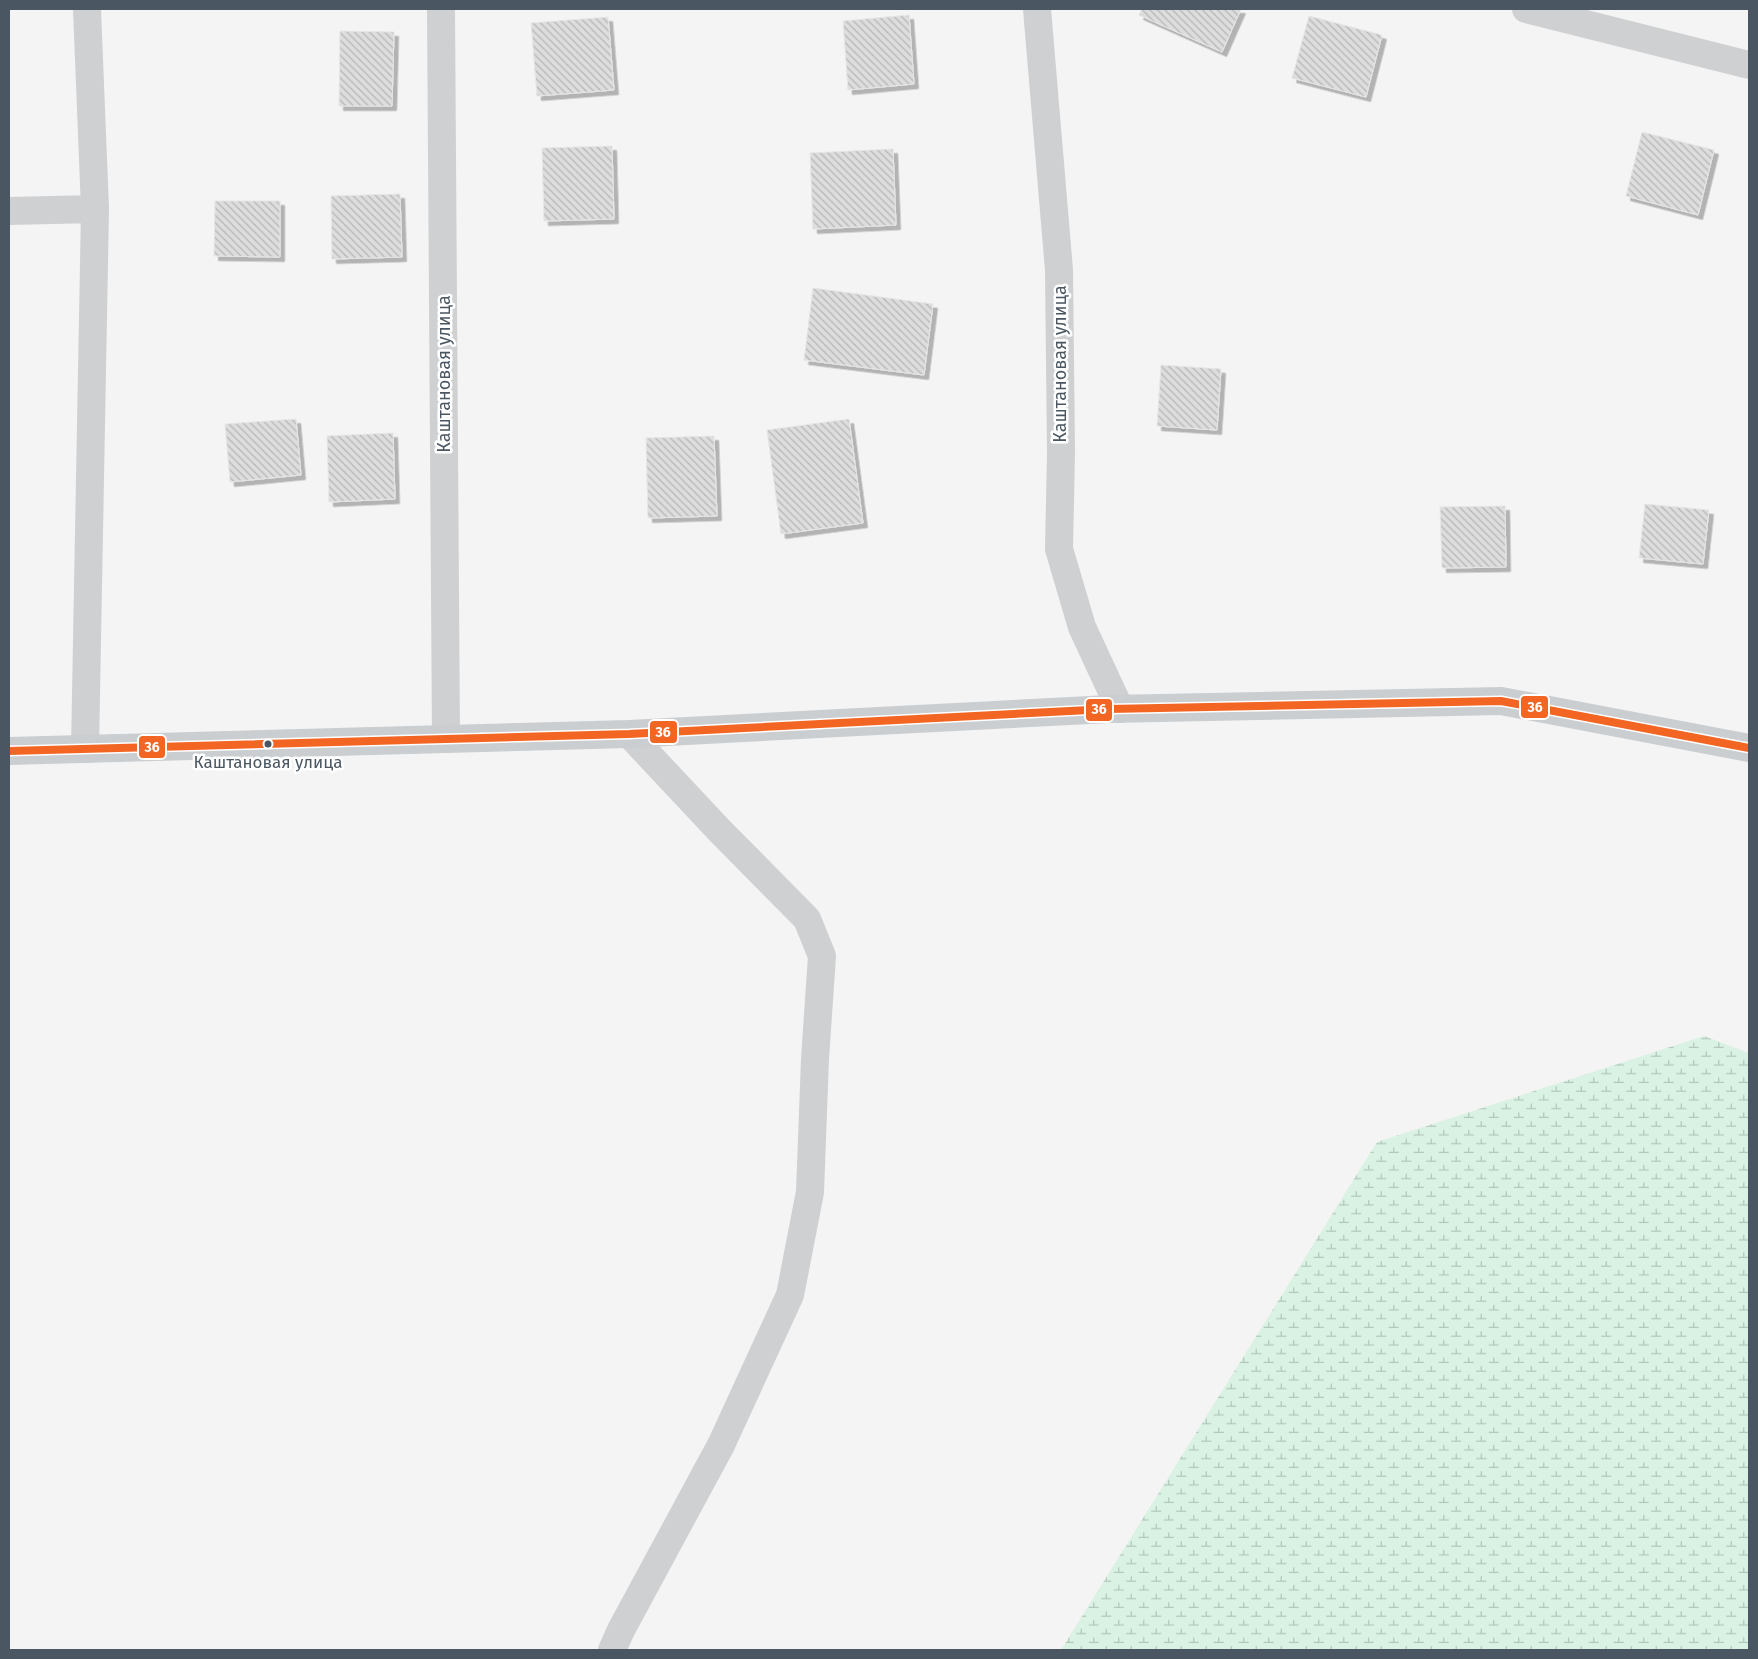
<svg xmlns="http://www.w3.org/2000/svg" width="1758" height="1659" font-family="'Fira Sans',sans-serif">
<defs>
<pattern id="wetland-marsh" width="20" height="14" patternUnits="userSpaceOnUse" patternTransform="scale(1.25)"><rect width="20" height="14" fill="#d9f2e3"/><path d="M1 5h8M5 5V1M11 12h8M15 12V8" fill="none" stroke="#b2c7bb"/></pattern>
<pattern id="building-back-hatch" width="6" height="6" patternUnits="userSpaceOnUse" patternTransform="scale(1.25)"><rect width="6" height="6" fill="#ddddde"/><path d="M-1 5l2 2M0 0l6 6M5-1l2 2" fill="none" stroke="#b5b6b7"/></pattern>
<filter id="shadow"><feDropShadow dx="4.5" dy="4.5" stdDeviation="0" flood-color="#0004"/></filter>
</defs>
<rect width="100%" height="100%" fill="#f4f4f4"/>
<path fill="url(#wetland-marsh)" d="M 1704,1036 L 1749,1053 L 1749,1650 L 1061,1650 L 1377,1142 Z"/>
<path fill="url(#building-back-hatch)" stroke="#e5e6e7" filter="url(#shadow)" d="M 1142,9 L 1241,9 L 1222,52 L 1139,15 Z
M 909,15 L 914,84 L 848,90 L 843,21 Z
M 1309,16 L 1382,35 L 1366,97 L 1292,78 Z
M 608,17 L 614,90 L 537,96 L 531,23 Z
M 340,31 L 394,32 L 392,106 L 339,106 Z
M 1642,132 L 1714,150 L 1698,215 L 1626,196 Z
M 612,146 L 614,219 L 544,221 L 542,148 Z
M 893,149 L 896,225 L 813,229 L 810,153 Z
M 400,194 L 402,257 L 332,259 L 331,196 Z
M 215,201 L 280,201 L 280,257 L 214,256 Z
M 813,288 L 933,304 L 924,375 L 804,360 Z
M 1161,365 L 1221,369 L 1217,430 L 1157,426 Z
M 296,419 L 301,475 L 230,482 L 225,424 Z
M 849,419 L 863,523 L 781,534 L 767,430 Z
M 393,433 L 395,499 L 329,502 L 327,436 Z
M 714,436 L 717,516 L 648,518 L 646,438 Z
M 1645,504 L 1709,510 L 1703,564 L 1639,558 Z
M 1505,506 L 1506,567 L 1442,568 L 1440,507 Z"/>
<g fill="none" stroke-linecap="round" stroke-linejoin="round">
<path stroke="#ced0d2" stroke-width="28" d="M 441,9 L 446,739
M 1037,9 L 1059,270 L 1061,453 L 1059,549 L 1082,627 L 1120,709
M 1526,9 L 1749,65
M 9,211 L 95,209
M 85,749 L 95,209 L 87,9
M 612,1650 L 621,1630 L 721,1445 L 790,1295 L 810,1192 L 815,1059 L 822,956 L 807,919 L 720,831 L 629,734"/>
<path stroke="#caced1" stroke-width="28" d="M 9,751 L 629,734 L 1109,709 L 1501,701 L 1749,748"/>
<g stroke="#fff" stroke-width="11">
<path id="bus-1" d="M 9,751 L 629,734 L 1109,709 L 1501,701 L 1749,748"/>
</g>
<use href="#bus-1" stroke="#f26522" stroke-width="8"/>
</g>
<circle fill="#4a5661" stroke="#fff" stroke-width="2" cx="268" cy="744" r="4.5"/>
<g text-anchor="middle" stroke-width="5" stroke-linejoin="round" paint-order="stroke">
<g font-size="17" fill="#4a5661" stroke="#fff">
<text x="268" y="768">Каштановая улица</text>
</g>
<g font-size="18" fill="#4a5661" stroke="#fff">
<text transform="translate(1060 364) rotate(-90)" y="6">Каштановая улица</text>
<text transform="translate(444 374) rotate(-90)" y="6">Каштановая улица</text>
</g>
</g>
<g stroke="#fff" stroke-width="2">
<rect x="1520" y="695" width="29" height="24" rx="5" fill="#f26522"/>
<rect x="1085" y="698" width="28" height="24" rx="5" fill="#f26522"/>
<rect x="649" y="720" width="29" height="24" rx="5" fill="#f26522"/>
<rect x="138" y="735" width="28" height="24" rx="5" fill="#f26522"/>
</g>
<g font-size="14" text-anchor="middle" font-weight="bold" fill="#fff">
<text x="1535" y="712">36</text>
<text x="1099" y="714">36</text>
<text x="663" y="737">36</text>
<text x="152" y="752">36</text>
</g>
<rect width="1758" height="1659" fill="none" stroke="#4a5661" stroke-width="20"/>
</svg>
